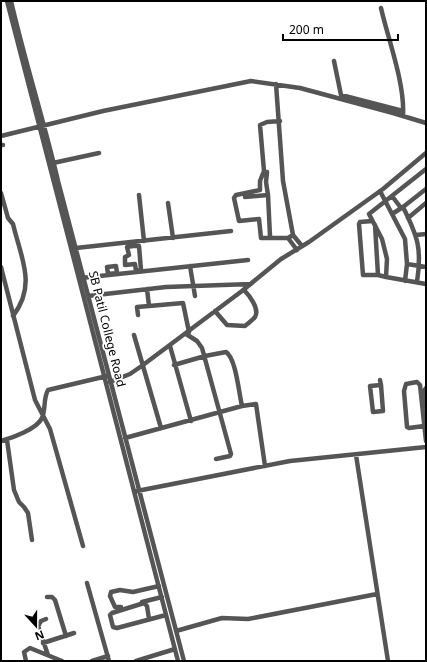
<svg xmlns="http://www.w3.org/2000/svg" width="427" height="662" font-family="'Noto Sans',sans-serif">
<rect width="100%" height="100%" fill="#fff"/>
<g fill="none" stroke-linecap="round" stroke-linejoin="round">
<path stroke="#555" stroke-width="4.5" d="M 7,1 L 178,661
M 11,1 C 25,62 44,121 58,181 L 184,661
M 381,8 C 388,39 405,84 403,115
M 334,61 L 341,95 L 403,111
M 276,84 L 283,181 L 293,235
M 280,121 L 267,122 L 260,125 L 264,171 L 260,181 L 260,190 L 236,195 L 234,198 L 239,221 L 259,219 L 261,238 L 288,238
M 1,136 L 103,111 L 251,81 L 300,88 L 393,113 L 426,123
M 1,145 L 3,145
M 53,163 L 99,153
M 426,169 L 369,214 L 382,239 L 387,259 L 386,277 L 426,284
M 267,172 L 266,182 L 268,195 L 270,236
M 380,191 L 392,214 L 403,207 C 418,237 422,249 417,282
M 1,193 L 8,218 L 13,224 C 21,258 37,285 13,316
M 139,195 L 144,241
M 392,196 L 401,208
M 245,197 L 268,195
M 168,203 L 173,238
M 403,207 L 426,189
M 392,214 L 405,239 L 407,264 L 426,267
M 408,218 L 426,203
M 372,221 L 360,222 L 359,224 L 363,275 L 378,275
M 375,225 L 378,275 L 386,277
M 416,235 L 426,234
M 132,242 L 133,246 L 127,247 L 129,255 L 125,257 L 125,265 L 135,264 L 136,271 L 141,270 L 139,246 L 133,246
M 76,248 L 231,231
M 297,250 L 288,238 L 293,235 L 302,246
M 116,266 L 117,273 L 108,274 L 107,267 Z
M 190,266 L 195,296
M 1,267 L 35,400 L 50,429 L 83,546
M 81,278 L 248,260
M 405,281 L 407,264
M 88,296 L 166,287 L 251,284
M 149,306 L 183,303 L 189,332
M 215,311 L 227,325 L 245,326 C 248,323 253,320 255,317 C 260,309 249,295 244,290
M 138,315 L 137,307 L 149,306 L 147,289
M 186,334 L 197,341 L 202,348 L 231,454 L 230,456 L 216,459
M 134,335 L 161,428
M 170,346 L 191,421
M 174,365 L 205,356 L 226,352 C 236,358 239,394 242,406
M 380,380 L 381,385 L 383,411 L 373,412 L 370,386 L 381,385
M 110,382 L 130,374 L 143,365 L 242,291 L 281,259 L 309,242 L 383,189 L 426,153
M 426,388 L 424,391 L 426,407
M 424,426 L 409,428 L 407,427 L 404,391 L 406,384 L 417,382 L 420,385 L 426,441
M 125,438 L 242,406 L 256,404 L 265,466
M 7,440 L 14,490 L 19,502 L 24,507 L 28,513 L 32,540
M 1,441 C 12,438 37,429 42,418 C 46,409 43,399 48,390 L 107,376
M 356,455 L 388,661
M 137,491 L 290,461 L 426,447
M 87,583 L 109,661
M 47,597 L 52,597 L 55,600 L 66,636
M 142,602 L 162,597
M 121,607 L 115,607 L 110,596 L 111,592 L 120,590 L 133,592 L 159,586
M 46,619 L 41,621 L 38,626 L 48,655
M 149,619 L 147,606 L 144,603 L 112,613 L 110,615 L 113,627 L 117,628 L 166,615
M 176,631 L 222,618 L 248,619 L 377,594
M 43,643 L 74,633
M 26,661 L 24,652 L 30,648 L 62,661
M 92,661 L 108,656
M 136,661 L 175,649"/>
</g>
<g text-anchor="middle" stroke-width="3.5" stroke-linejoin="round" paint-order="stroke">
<g font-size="12" fill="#000" stroke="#fff">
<text transform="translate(107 329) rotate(76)" y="4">SB Patil College Road</text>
</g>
</g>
<rect width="427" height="662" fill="none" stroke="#000000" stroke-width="4"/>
<g transform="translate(36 626) rotate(159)" stroke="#ffffff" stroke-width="3" paint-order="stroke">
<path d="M0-3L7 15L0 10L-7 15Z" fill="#000000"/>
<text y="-6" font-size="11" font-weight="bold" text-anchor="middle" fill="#000000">N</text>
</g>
<path d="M283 34v6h115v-6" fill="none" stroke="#000000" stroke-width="2"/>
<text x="289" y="34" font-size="12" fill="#000000" stroke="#ffffff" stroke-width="3" paint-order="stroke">200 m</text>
</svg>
